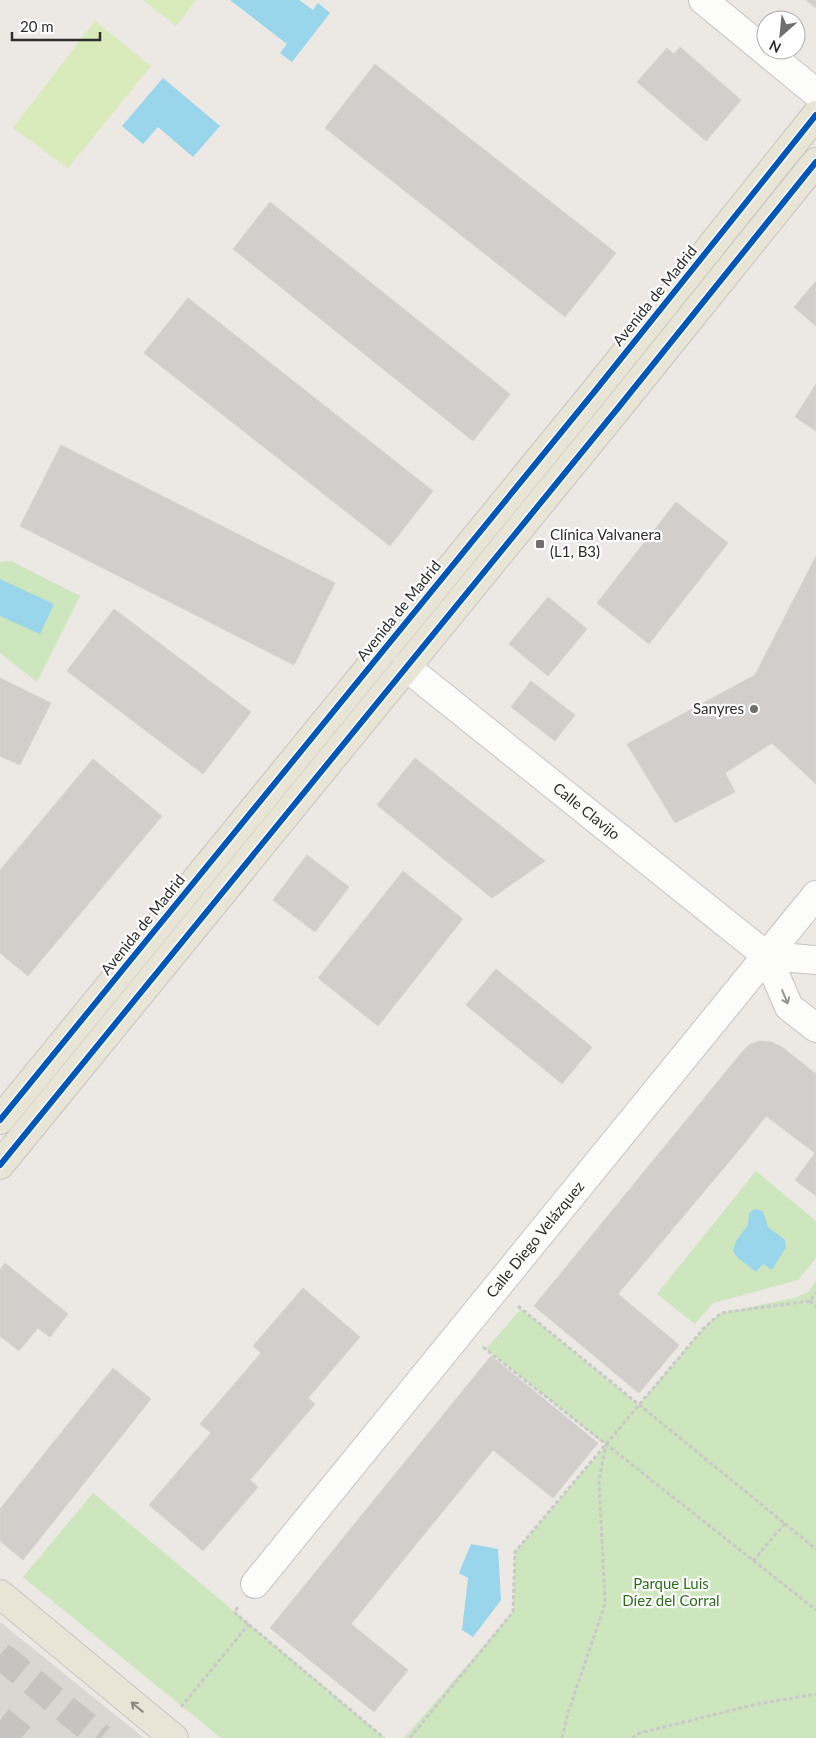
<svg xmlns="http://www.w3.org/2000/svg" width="816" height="1738" font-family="Lato,sans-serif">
<rect width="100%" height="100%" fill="#ece8e4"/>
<path fill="#cee6be" d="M 11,561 L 80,596 L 37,682 L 0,653 L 0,562 Z
M 756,1171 L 816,1221 L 816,1258 L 798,1280 L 713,1303 L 695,1324 L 657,1294 Z
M 816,1281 L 816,1738 L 404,1738 L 513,1612 L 515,1552 L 606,1445 L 486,1349 L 521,1309 L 639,1405 L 704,1328 L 721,1313 L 794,1298 L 808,1292 Z
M 93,1493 L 385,1738 L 221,1738 L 23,1577 Z"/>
<path fill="#d9eabb" d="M 143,0 L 196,0 L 176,26 Z
M 95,21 L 151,66 L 68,168 L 13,128 Z"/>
<path fill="#dad6d2" d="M 0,1622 L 144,1738 L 0,1738 Z"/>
<path fill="#99d6ec" d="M 230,0 L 299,0 L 313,10 L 318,3 L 330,13 L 292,62 L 280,53 L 287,44 Z
M 163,78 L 220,126 L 193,157 L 158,127 L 143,144 L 122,126 Z
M 0,579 L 54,604 L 40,634 L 0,616 Z
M 755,1209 L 763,1211 L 768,1227 L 785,1240 L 786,1247 L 772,1270 L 763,1264 L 756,1272 L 737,1257 L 733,1251 L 736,1241 L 748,1225 L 749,1213 Z
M 471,1544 L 498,1549 L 501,1600 L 473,1637 L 462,1630 L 468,1578 L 459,1573 Z"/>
<path fill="#d1cecb" stroke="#d7d4d0" d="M 806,0 L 816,0 L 816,8 Z
M 680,47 L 741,100 L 706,141 L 637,82 L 667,48 L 674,54 Z
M 375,64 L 616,253 L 565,317 L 325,128 Z
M 270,202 L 510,394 L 473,441 L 233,249 Z
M 816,281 L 816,326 L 794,307 Z
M 188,298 L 433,491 L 390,546 L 144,353 Z
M 816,384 L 816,431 L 795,417 Z
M 61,445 L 335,583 L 294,665 L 20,526 Z
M 676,502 L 728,543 L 649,644 L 597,603 Z
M 816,556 L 816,784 L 772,743 L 725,773 L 735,792 L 675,823 L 627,744 L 755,675 Z
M 548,597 L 587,629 L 548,676 L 509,644 Z
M 114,609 L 251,712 L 203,774 L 67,671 Z
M 0,678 L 51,703 L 20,765 L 0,756 Z
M 531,681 L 575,715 L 555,741 L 511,707 Z
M 415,758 L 545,861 L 492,898 L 377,805 Z
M 93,759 L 162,816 L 28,976 L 0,953 L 0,870 Z
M 307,855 L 349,887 L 315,932 L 273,900 Z
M 403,871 L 463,919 L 378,1026 L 318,978 Z
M 496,969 L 592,1047 L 562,1084 L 466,1005 Z
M 759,1041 L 772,1042 L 782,1047 L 816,1074 L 816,1196 L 795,1180 L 815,1153 L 766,1116 L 744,1144 L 618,1294 L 679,1345 L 639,1393 L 534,1306 L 742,1052 L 749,1045 Z
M 5,1263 L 68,1314 L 50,1337 L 38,1328 L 19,1351 L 0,1336 L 0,1270 Z
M 303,1288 L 360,1337 L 308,1398 L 315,1404 L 250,1480 L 258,1487 L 203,1551 L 149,1505 L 211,1433 L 200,1424 L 261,1353 L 253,1346 Z
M 491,1356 L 598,1443 L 553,1498 L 493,1450 L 351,1624 L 408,1670 L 374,1712 L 270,1628 Z
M 113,1368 L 151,1399 L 23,1560 L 0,1541 L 0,1509 Z"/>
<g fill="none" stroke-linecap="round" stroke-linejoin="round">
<path stroke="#c6c3c0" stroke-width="28" stroke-dasharray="28 14" stroke-linecap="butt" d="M 0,1655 L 101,1738
M 0,1720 L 22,1738"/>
<g stroke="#c5c4c5" stroke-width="30">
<g id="minor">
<path d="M 703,0 L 816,93"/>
<path id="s1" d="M 406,667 L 767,956 L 789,1007 L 816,1028"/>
<path d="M 767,956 L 816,960"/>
<path id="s2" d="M 255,1584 L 816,895"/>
</g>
</g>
<g stroke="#c6c5c4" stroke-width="30">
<path id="major" d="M 0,1120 L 595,391 L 816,115
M 0,1165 L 618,408 L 816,162
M 0,1594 L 174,1738"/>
</g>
<path stroke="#c9c9c8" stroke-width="3" stroke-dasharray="4 2.5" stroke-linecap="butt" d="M 810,1301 L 816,1307
M 518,1306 L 816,1549
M 483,1347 L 816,1610
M 753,1561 L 785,1523
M 238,1607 L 234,1612 L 384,1738
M 181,1707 L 249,1624
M 410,1738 L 513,1612 L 515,1552 L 704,1328 L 721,1313 L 810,1301 L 816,1293
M 562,1738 L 568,1713 L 605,1604 L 599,1480 L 606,1445
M 632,1738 L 640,1733 L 757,1704 L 816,1694"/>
<use href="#minor" stroke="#fcfcfb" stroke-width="28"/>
<use href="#major" stroke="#e8e4d6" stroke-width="28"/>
<g stroke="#fff" stroke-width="9">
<path id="cycleway" d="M 0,1120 L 595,391 L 816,115
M 0,1165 L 618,408 L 816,162"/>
</g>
<use href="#cycleway" stroke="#0057b8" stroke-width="6"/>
</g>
<defs><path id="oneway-shaft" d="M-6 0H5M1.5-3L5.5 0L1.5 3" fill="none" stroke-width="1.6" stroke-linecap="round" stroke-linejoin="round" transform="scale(1.25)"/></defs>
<use stroke="#959594" href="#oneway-shaft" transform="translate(785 997) rotate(67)"/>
<use stroke="#8b8982" href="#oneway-shaft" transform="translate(137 1707) rotate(-140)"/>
<g fill="#706f6e" stroke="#fff" stroke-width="2">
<rect x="535" y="539" width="10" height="10" rx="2.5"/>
<circle cx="754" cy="709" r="5"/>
</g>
<g text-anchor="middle" stroke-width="4.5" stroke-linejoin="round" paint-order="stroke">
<g font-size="15" fill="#2e2e2e" stroke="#fff">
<text transform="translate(655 296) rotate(-51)" y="5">Avenida de Madrid</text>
<text transform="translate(399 611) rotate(-51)" y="5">Avenida de Madrid</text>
<text dy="5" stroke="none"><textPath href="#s1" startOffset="231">Calle Clavijo</textPath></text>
<text transform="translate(143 925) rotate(-51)" y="5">Avenida de Madrid</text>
<text dy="5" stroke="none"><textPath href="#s2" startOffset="444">Calle Diego Velázquez</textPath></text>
</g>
<g font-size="15" fill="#2e2e2e" stroke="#fff" text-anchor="start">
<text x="550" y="540">Clínica Valvanera<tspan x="550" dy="17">(L1, B3)</tspan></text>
<text x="744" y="714" text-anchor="end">Sanyres</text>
</g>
<g font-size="15" fill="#2c6e1b" stroke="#fff">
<text x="671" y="1589">Parque Luis<tspan x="671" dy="17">Díez del Corral</tspan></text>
</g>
</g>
<g transform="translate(781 35) rotate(207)"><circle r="24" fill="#ffffff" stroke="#ababab"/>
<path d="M0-4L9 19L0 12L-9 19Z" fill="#706f6e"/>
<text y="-8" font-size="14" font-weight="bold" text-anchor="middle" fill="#2e2e2e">N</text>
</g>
<path d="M12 32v8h88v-8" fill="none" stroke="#2e2e2e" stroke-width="2.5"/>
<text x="20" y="32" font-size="15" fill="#2e2e2e" stroke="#ffffff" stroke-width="4" paint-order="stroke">20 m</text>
</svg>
